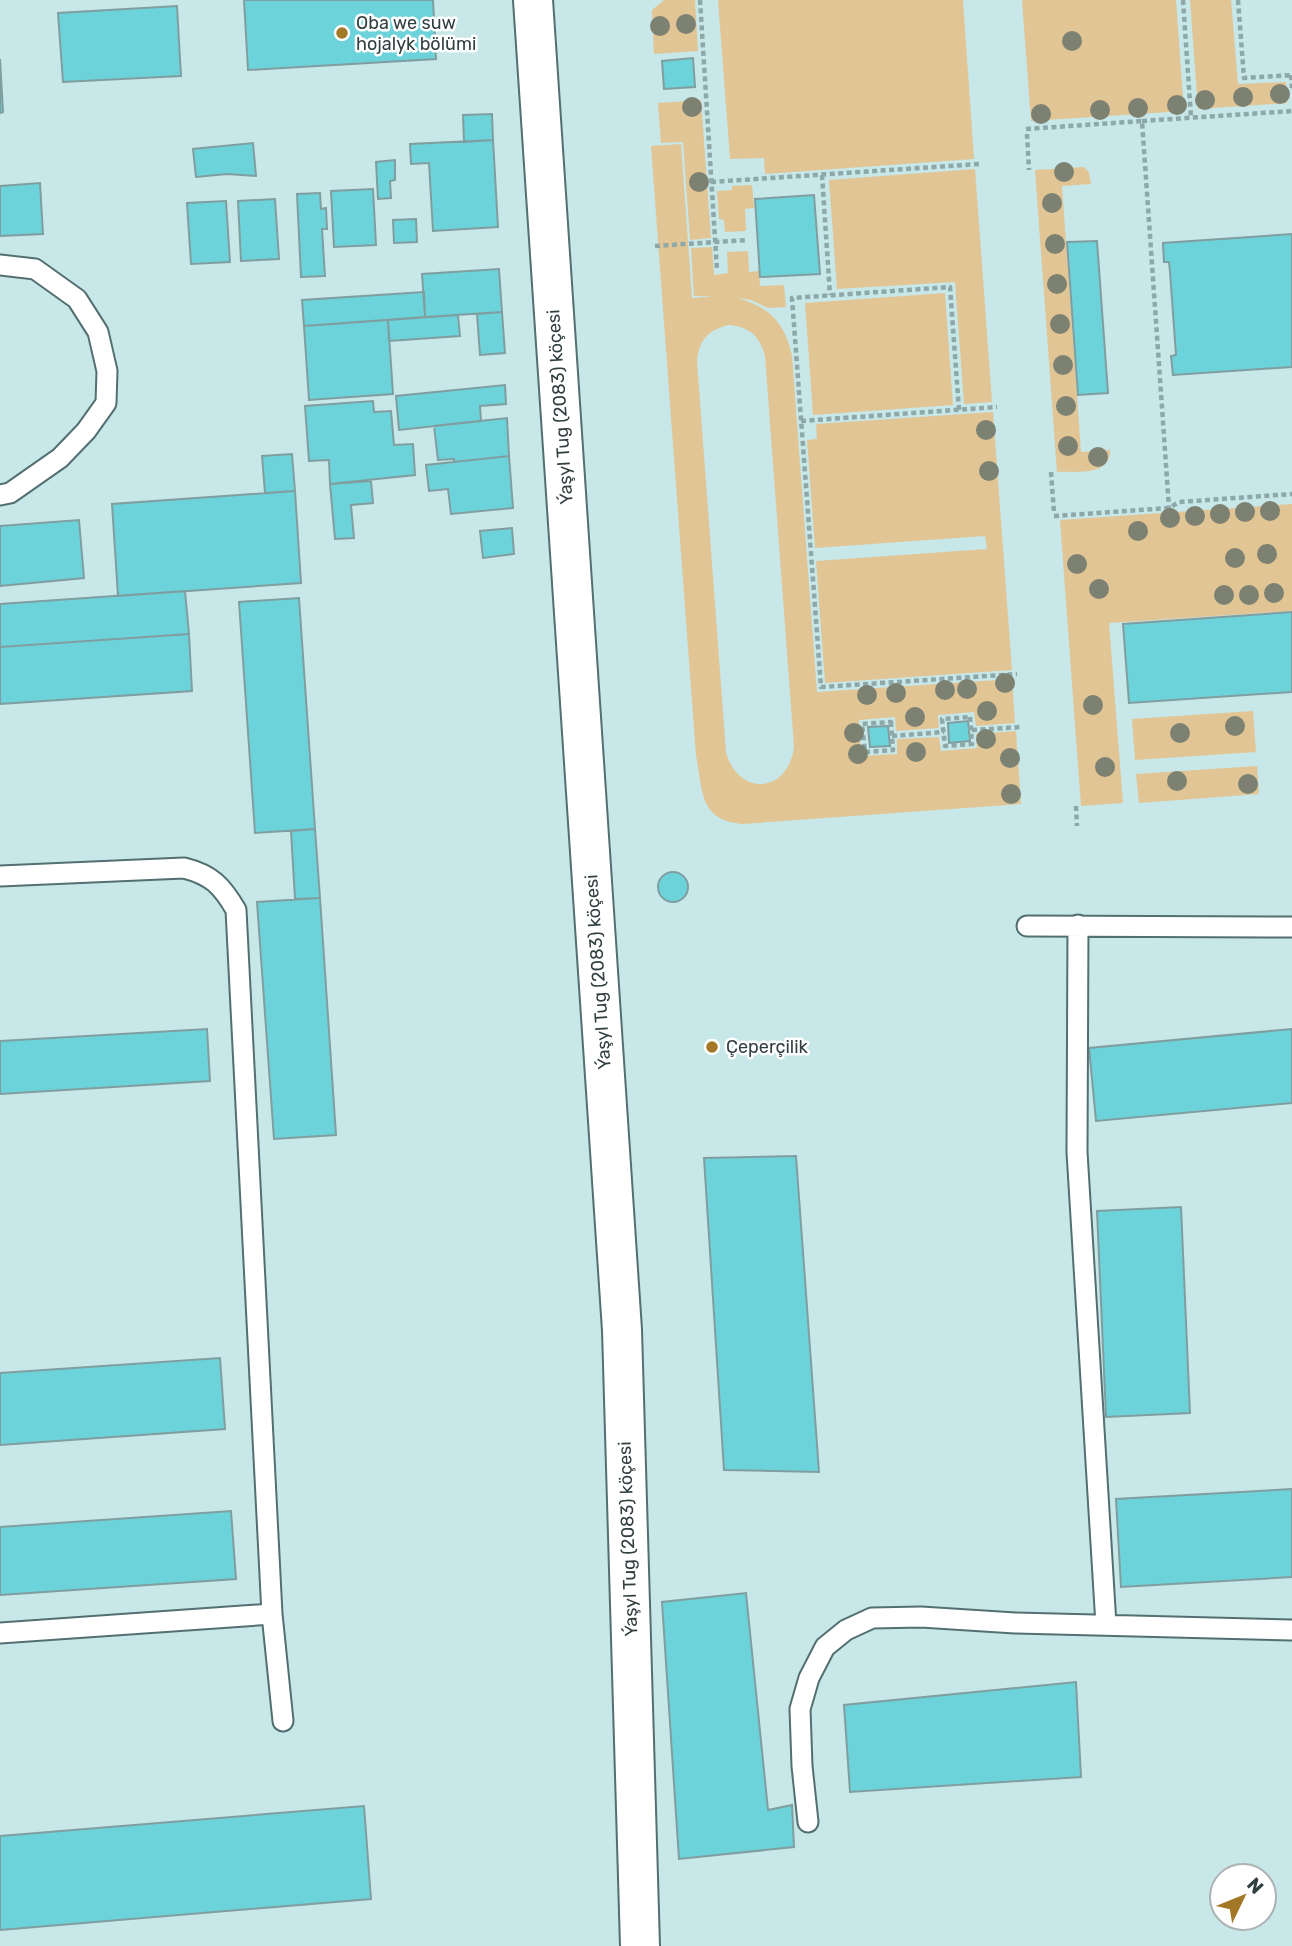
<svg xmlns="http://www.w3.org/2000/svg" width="1292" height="1946" font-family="Rubik,sans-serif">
<rect width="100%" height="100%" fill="#c7e7e9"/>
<path fill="#e2c595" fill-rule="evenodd" d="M 664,0 L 695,0 L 698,51 L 654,54 L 652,10 Z
M 718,0 L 963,0 L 974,159 L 765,174 L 764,158 L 730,159 Z
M 1022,0 L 1176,0 L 1184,111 L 1031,121 Z
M 1190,0 L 1231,0 L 1238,84 L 1286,82 L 1287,103 L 1198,109 Z
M 701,100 L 711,238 L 690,240 L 683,142 L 661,143 L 658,103 Z
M 681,144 L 692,298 L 714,296 L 694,296 L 691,248 L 712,247 L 714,275 L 728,273 L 727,252 L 748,251 L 749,272 L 759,271 L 760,286 L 784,285 L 786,307 L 768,308 L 751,300 L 738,298 C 770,308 784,321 792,355 L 817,692 L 1012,679 L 1015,723 L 976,726 L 974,712 L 938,715 L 939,728 L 896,731 L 895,717 L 859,720 L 861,756 L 897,754 L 897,739 L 939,737 L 941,751 L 977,748 L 976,734 L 1016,731 L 1021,804 L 742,824 C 698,820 703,789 696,756 L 651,146 ZM 729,325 C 749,327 760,336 765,356 L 794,747 C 788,794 738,797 726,752 L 697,361 C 699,340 708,330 729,325 Z
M 1084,167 L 1089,172 L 1091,184 L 1062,186 L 1081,452 L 1110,450 C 1111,477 1075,471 1057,472 L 1035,170 Z
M 975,169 L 992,402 L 964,404 L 955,282 L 837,289 L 829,180 Z
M 752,185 L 754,208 L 745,209 L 746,231 L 725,232 L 724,220 L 719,219 L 717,191 L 732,190 L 732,186 Z
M 945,293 L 953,405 L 813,415 L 805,303 Z
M 993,412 L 1012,670 L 825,683 L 816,561 L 987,549 L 985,536 L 815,548 L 807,440 L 817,439 L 816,424 Z
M 1292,504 L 1292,611 L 1109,623 L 1123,803 L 1081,806 L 1060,520 Z
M 1253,711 L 1256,752 L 1135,760 L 1132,719 Z
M 1257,766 L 1259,794 L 1139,803 L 1136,774 Z"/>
<path fill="#6dd3da" stroke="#809ea0" stroke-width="2" d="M 244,0 L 433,0 L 436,59 L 248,70 Z
M 177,6 L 181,76 L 63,82 L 58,13 Z
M 693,58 L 695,87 L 664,89 L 662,61 Z
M 0,59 L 3,112 L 0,113 Z
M 492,114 L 493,140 L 464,142 L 463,115 Z
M 493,140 L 498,227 L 433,231 L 429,163 L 411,164 L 410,144 Z
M 253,143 L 256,176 L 227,174 L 196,177 L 193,149 Z
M 395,160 L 395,180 L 390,181 L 391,198 L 378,199 L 376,162 Z
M 40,183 L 43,234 L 0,236 L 0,186 Z
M 373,189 L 376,245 L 334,247 L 331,191 Z
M 320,193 L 321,209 L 326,208 L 327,229 L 322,229 L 325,276 L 301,277 L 297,194 Z
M 814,195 L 820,274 L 760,277 L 755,199 Z
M 275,199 L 279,259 L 241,261 L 238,201 Z
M 226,201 L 230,262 L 191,264 L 187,203 Z
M 416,219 L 417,242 L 394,243 L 393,220 Z
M 1292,234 L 1292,367 L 1173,375 L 1171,356 L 1176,355 L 1170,272 L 1169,262 L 1164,262 L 1163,243 Z
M 1097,241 L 1108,393 L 1078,395 L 1067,242 Z
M 499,269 L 502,312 L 425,317 L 422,274 Z
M 424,292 L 425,317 L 304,326 L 302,300 Z
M 502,312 L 505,353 L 480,355 L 477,314 Z
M 458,315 L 460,336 L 389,341 L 388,320 Z
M 388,320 L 393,394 L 309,400 L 304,326 Z
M 505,385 L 506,404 L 480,406 L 481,421 L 399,430 L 396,396 Z
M 373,401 L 374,412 L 391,411 L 394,445 L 413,444 L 415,475 L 330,484 L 329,460 L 309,461 L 305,406 Z
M 507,418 L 509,456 L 454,462 L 454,459 L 438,460 L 434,426 Z
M 292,454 L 295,491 L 265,493 L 262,456 Z
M 509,456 L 513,508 L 451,514 L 448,489 L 429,491 L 426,465 Z
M 371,481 L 373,503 L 351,505 L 354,538 L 335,539 L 330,484 Z
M 295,491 L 301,583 L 118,596 L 112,504 Z
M 79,520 L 84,578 L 0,586 L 0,526 Z
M 512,528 L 514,554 L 483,558 L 480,531 Z
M 185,591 L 189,634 L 0,647 L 0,604 Z
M 299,598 L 315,829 L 255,833 L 239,602 Z
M 1292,612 L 1292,692 L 1129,703 L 1123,624 Z
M 189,634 L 192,691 L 0,704 L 0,647 Z
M 968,721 L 970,741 L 949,743 L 948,723 Z
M 888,726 L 890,746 L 870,747 L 868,727 Z
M 315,829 L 320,898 L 295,899 L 291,831 Z
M658 887a15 15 0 1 1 30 0a15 15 0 1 1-30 0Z
M 320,898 L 336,1135 L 274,1139 L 257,902 Z
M 207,1029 L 210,1081 L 0,1094 L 0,1041 Z
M 1292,1029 L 1292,1103 L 1096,1121 L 1089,1048 Z
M 796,1156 L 819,1472 L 724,1470 L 704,1158 Z
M 1181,1207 L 1190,1413 L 1106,1417 L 1097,1211 Z
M 220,1358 L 225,1429 L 0,1445 L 0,1373 Z
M 1292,1489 L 1292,1577 L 1121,1587 L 1116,1499 Z
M 231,1511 L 236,1579 L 0,1595 L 0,1527 Z
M 746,1593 L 768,1810 L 792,1805 L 794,1847 L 679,1859 L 662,1602 Z
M 1076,1682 L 1081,1777 L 850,1792 L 844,1705 Z
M 364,1806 L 371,1899 L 0,1930 L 0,1836 Z"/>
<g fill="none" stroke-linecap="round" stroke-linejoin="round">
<g stroke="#536f71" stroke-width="23">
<path id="lane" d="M 0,265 L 35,269 L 77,299 L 98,332 L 107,371 L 106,403 L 86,431 L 60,458 L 10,493 L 0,495
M 0,876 L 184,868 C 212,875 222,886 236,910 L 272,1614 L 283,1721
M 1078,925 L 1077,1152 L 1106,1625
M 1027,926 L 1292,927
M 0,1633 L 272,1614
M 808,1822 L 802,1766 L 800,1709 L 809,1678 L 825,1647 L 846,1630 L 872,1618 L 921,1617 L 1015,1623 L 1292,1630"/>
</g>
<g stroke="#536f71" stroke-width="42">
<path id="street" d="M 533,0 L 622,1330 L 640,1946"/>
</g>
<path stroke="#8ea7a9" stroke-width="4.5" stroke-dasharray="5 3.5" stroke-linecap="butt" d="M 700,0 L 717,270
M 1183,0 L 1191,117
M 1238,0 L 1244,78 L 1292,75
M 1291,75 L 1292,88
M 1142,121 L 1292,111
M 1026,129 L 1142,121 L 1169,508
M 1027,134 L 1029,170
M 822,175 L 830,295
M 711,182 L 979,164
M 655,246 L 747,240
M 959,410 L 950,287 L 792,298 L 821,687 L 1017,674
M 801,421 L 997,407
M 1051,472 L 1054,512
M 1054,516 L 1169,508 L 1179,502 L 1292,494
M 970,717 L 972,744 L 945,746 L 942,719 Z
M 891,722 L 893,750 L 865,752 L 862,724 Z
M 972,730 L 1021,727
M 892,736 L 944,732
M 1076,806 L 1077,826"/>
<use href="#lane" stroke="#fff" stroke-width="19"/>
<use href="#street" stroke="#fff" stroke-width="38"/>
</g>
<g fill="#7c8172">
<circle cx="686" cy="24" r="10"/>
<circle cx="660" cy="26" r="10"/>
<circle cx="1072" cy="41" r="10"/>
<circle cx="1280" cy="94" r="10"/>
<circle cx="1243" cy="97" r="10"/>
<circle cx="1205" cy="100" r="10"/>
<circle cx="1177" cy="105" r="10"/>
<circle cx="692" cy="107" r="10"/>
<circle cx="1138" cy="108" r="10"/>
<circle cx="1100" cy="110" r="10"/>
<circle cx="1041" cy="114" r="10"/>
<circle cx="1064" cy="172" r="10"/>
<circle cx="699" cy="182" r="10"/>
<circle cx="1052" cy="203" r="10"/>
<circle cx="1055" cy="244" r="10"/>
<circle cx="1057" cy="284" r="10"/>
<circle cx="1060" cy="324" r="10"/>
<circle cx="1063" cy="365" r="10"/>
<circle cx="1066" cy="406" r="10"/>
<circle cx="986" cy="430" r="10"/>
<circle cx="1068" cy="446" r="10"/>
<circle cx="1098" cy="457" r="10"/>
<circle cx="989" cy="471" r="10"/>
<circle cx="1270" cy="511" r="10"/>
<circle cx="1245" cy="512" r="10"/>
<circle cx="1220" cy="514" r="10"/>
<circle cx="1195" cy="516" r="10"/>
<circle cx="1170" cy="518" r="10"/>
<circle cx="1138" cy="531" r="10"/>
<circle cx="1267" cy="554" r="10"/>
<circle cx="1235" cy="558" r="10"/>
<circle cx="1077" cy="564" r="10"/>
<circle cx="1099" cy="589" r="10"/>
<circle cx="1274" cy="593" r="10"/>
<circle cx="1224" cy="595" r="10"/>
<circle cx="1249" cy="595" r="10"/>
<circle cx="1005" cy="683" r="10"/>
<circle cx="967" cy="689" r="10"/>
<circle cx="945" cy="690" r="10"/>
<circle cx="896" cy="693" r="10"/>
<circle cx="867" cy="695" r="10"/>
<circle cx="1093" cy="705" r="10"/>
<circle cx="987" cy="711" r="10"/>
<circle cx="915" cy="717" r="10"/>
<circle cx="1235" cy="726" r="10"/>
<circle cx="854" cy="733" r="10"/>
<circle cx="1180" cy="733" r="10"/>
<circle cx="986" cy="739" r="10"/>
<circle cx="916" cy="752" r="10"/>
<circle cx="858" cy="754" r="10"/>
<circle cx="1010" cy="758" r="10"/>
<circle cx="1105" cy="767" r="10"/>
<circle cx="1177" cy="781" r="10"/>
<circle cx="1248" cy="784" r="10"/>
<circle cx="1011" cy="794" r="10"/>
</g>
<g fill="#a27827" stroke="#fff" stroke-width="2.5">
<circle cx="342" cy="33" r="7"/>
<circle cx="712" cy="1047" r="7"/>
</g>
<g text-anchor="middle" stroke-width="5" stroke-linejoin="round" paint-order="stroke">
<g font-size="18" fill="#323f40" stroke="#fff" text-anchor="start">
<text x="356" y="29">Oba we suw<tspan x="356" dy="21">hojalyk bölümi</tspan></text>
<text x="726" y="1053">Çeperçilik</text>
</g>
<g font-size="18" fill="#323f40" stroke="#fff">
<text transform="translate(560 407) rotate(-94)" y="6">Ýaşyl Tug (2083) köçesi</text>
<text transform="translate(598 972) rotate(-94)" y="6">Ýaşyl Tug (2083) köçesi</text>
<text transform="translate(628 1539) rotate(-92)" y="6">Ýaşyl Tug (2083) köçesi</text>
</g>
</g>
<g transform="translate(1243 1897) rotate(47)"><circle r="33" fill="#ffffff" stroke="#adb2b3" stroke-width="2"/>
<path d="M0-5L12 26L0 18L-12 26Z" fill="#a27827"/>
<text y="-10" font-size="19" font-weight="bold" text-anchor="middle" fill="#323f40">N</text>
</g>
</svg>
